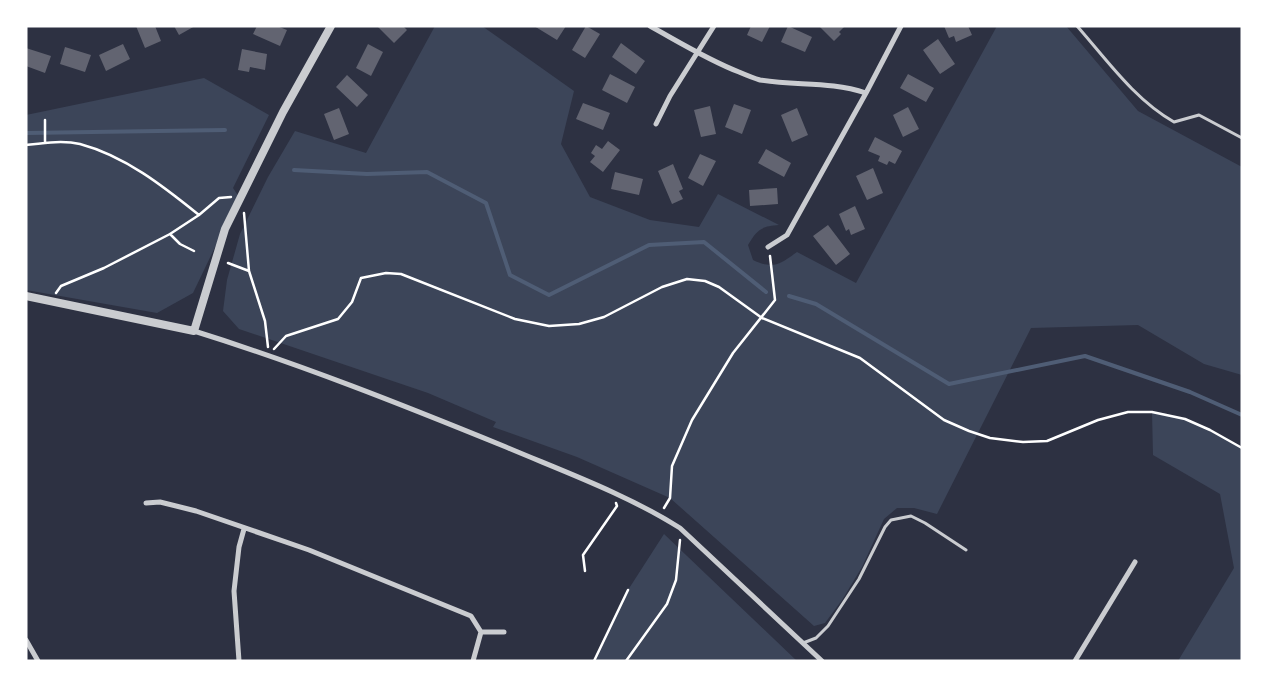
<svg xmlns="http://www.w3.org/2000/svg" width="1268" height="687" font-family="'Libre Baskerville',serif">
<rect width="100%" height="100%" fill="#2d3142"/>
<path fill="#3c4559" d="M 435,26 L 482,26 L 574,91 L 561,144 L 590,197 L 650,220 L 699,227 L 718,194 L 779,225 C 761,226 757,230 748,245 L 753,260 C 774,270 780,264 797,252 L 856,283 L 997,26 L 1066,26 L 1138,111 L 1242,167 L 1242,375 L 1204,364 L 1138,325 L 1031,328 L 937,514 L 914,508 L 897,508 L 884,519 L 862,567 L 842,600 L 825,623 L 814,626 L 670,498 L 577,457 L 493,427 L 496,422 L 428,393 L 239,329 L 223,311 L 227,280 L 240,234 L 268,177 L 295,131 L 366,153 Z
M 204,78 L 269,115 L 233,188 L 239,197 L 193,293 L 157,313 L 26,290 L 26,115 Z
M 1152,412 L 1185,419 L 1210,430 L 1242,448 L 1242,661 L 1178,661 L 1234,568 L 1220,494 L 1153,455 Z
M 664,534 L 797,661 L 594,661 L 628,590 Z"/>
<g fill="none" stroke-linecap="round" stroke-linejoin="round">
<path stroke="#4f5d75" stroke-width="4" d="M 26,133 L 225,130
M 294,170 L 367,174 L 427,172 L 486,203 L 510,275 L 549,295 L 649,245 L 704,242 L 766,292
M 789,296 L 816,304 L 949,384 L 1085,356 L 1190,392 L 1242,415"/>
</g>
<path fill="#626471" d="M 136,26 L 155,26 L 161,41 L 145,48 Z
M 174,26 L 195,26 L 179,35 Z
M 257,26 L 277,26 L 287,30 L 280,46 L 253,34 Z
M 377,26 L 403,26 L 407,30 L 394,43 Z
M 534,26 L 566,26 L 557,40 Z
M 586,26 L 600,34 L 585,58 L 572,50 Z
M 751,26 L 770,26 L 762,42 L 747,35 Z
M 788,26 L 812,37 L 805,52 L 781,42 Z
M 819,26 L 845,26 L 839,32 L 841,34 L 834,41 Z
M 944,26 L 968,26 L 972,35 L 956,42 L 954,36 L 949,38 Z
M 938,39 L 955,64 L 940,74 L 923,50 Z
M 621,43 L 645,61 L 636,74 L 612,57 Z
M 123,44 L 130,59 L 106,71 L 99,55 Z
M 368,44 L 383,52 L 371,76 L 356,68 Z
M 65,47 L 91,55 L 85,72 L 60,64 Z
M 26,48 L 51,56 L 45,73 L 26,66 Z
M 242,49 L 267,54 L 265,70 L 250,67 L 249,72 L 238,70 Z
M 610,74 L 635,87 L 627,103 L 602,90 Z
M 908,74 L 934,88 L 926,102 L 900,88 Z
M 347,75 L 368,95 L 357,107 L 336,87 Z
M 583,103 L 610,113 L 603,130 L 576,119 Z
M 734,104 L 751,110 L 742,134 L 725,127 Z
M 710,106 L 716,134 L 701,137 L 694,110 Z
M 908,107 L 919,129 L 903,137 L 893,115 Z
M 339,108 L 349,134 L 334,140 L 324,114 Z
M 797,108 L 808,135 L 792,142 L 781,115 Z
M 875,137 L 902,151 L 895,164 L 889,161 L 887,165 L 878,161 L 880,156 L 868,151 Z
M 608,141 L 620,150 L 603,172 L 590,162 L 595,156 L 591,153 L 596,145 L 602,149 Z
M 766,149 L 791,163 L 784,177 L 758,163 Z
M 700,154 L 716,161 L 703,186 L 688,178 Z
M 673,164 L 683,189 L 679,191 L 683,199 L 672,204 L 658,171 Z
M 873,168 L 883,193 L 867,200 L 856,176 Z
M 615,172 L 643,179 L 639,195 L 611,189 Z
M 777,188 L 778,204 L 750,206 L 749,190 Z
M 855,206 L 865,229 L 851,235 L 849,229 L 846,231 L 839,214 Z
M 828,225 L 850,254 L 836,265 L 813,236 Z"/>
<g fill="none" stroke-linecap="round" stroke-linejoin="round">
<path stroke="#fff" stroke-width="2.5" d="M 45,142 L 45,120
M 26,145 C 43,143 63,140 80,144 C 125,156 163,186 199,215
M 244,213 L 249,271 L 265,321 L 268,347
M 170,234 L 180,244 L 194,251
M 228,263 L 249,271
M 56,293 L 61,286 L 104,268 L 170,234 L 199,215 L 219,198 L 231,197
M 274,349 L 286,336 L 338,319 L 352,302 L 361,278 L 386,273 L 401,274 L 515,319 L 549,326 L 579,324 L 604,317 L 662,287 L 687,279 L 705,281 L 719,287 L 762,318 L 860,358 L 944,420 L 969,431 L 990,438 L 1023,442 L 1047,441 L 1098,420 L 1128,412 L 1152,412 L 1185,419 L 1210,430 L 1242,448
M 664,508 L 670,498 L 672,466 L 692,420 L 733,353 L 775,300 L 770,256
M 585,571 L 583,555 L 617,506 L 616,503
M 594,661 L 628,590
M 626,661 L 667,604 L 676,580 L 680,540"/>
<path stroke="#caccd0" stroke-width="3" d="M 1077,26 C 1107,60 1134,99 1174,122 L 1199,115 L 1242,138
M 803,643 L 816,638 L 828,626 L 859,579 L 885,527 L 891,520 L 911,516 L 925,523 L 966,550"/>
<path stroke="#caccd0" stroke-width="5" d="M 650,26 C 679,42 708,60 739,72 C 746,75 753,78 760,80 C 797,86 830,81 866,93
M 656,124 L 670,96 L 714,26
M 768,247 L 787,235 L 866,93 L 901,26
M 194,331 C 300,364 403,405 506,447 C 565,472 626,494 680,528 L 822,661
M 146,503 L 160,502 L 196,511 L 309,550 L 471,616 L 481,632 L 473,661
M 481,632 L 504,632
M 26,640 L 38,661
M 239,661 L 234,591 L 239,547 L 244,529
M 1075,661 L 1135,562"/>
<path stroke="#caccd0" stroke-width="8" d="M 26,296 L 194,331 L 225,229 L 283,112 L 331,26"/>
</g>
<rect width="1268" height="687" fill="none" stroke="#ffffff" stroke-width="55"/>
</svg>
